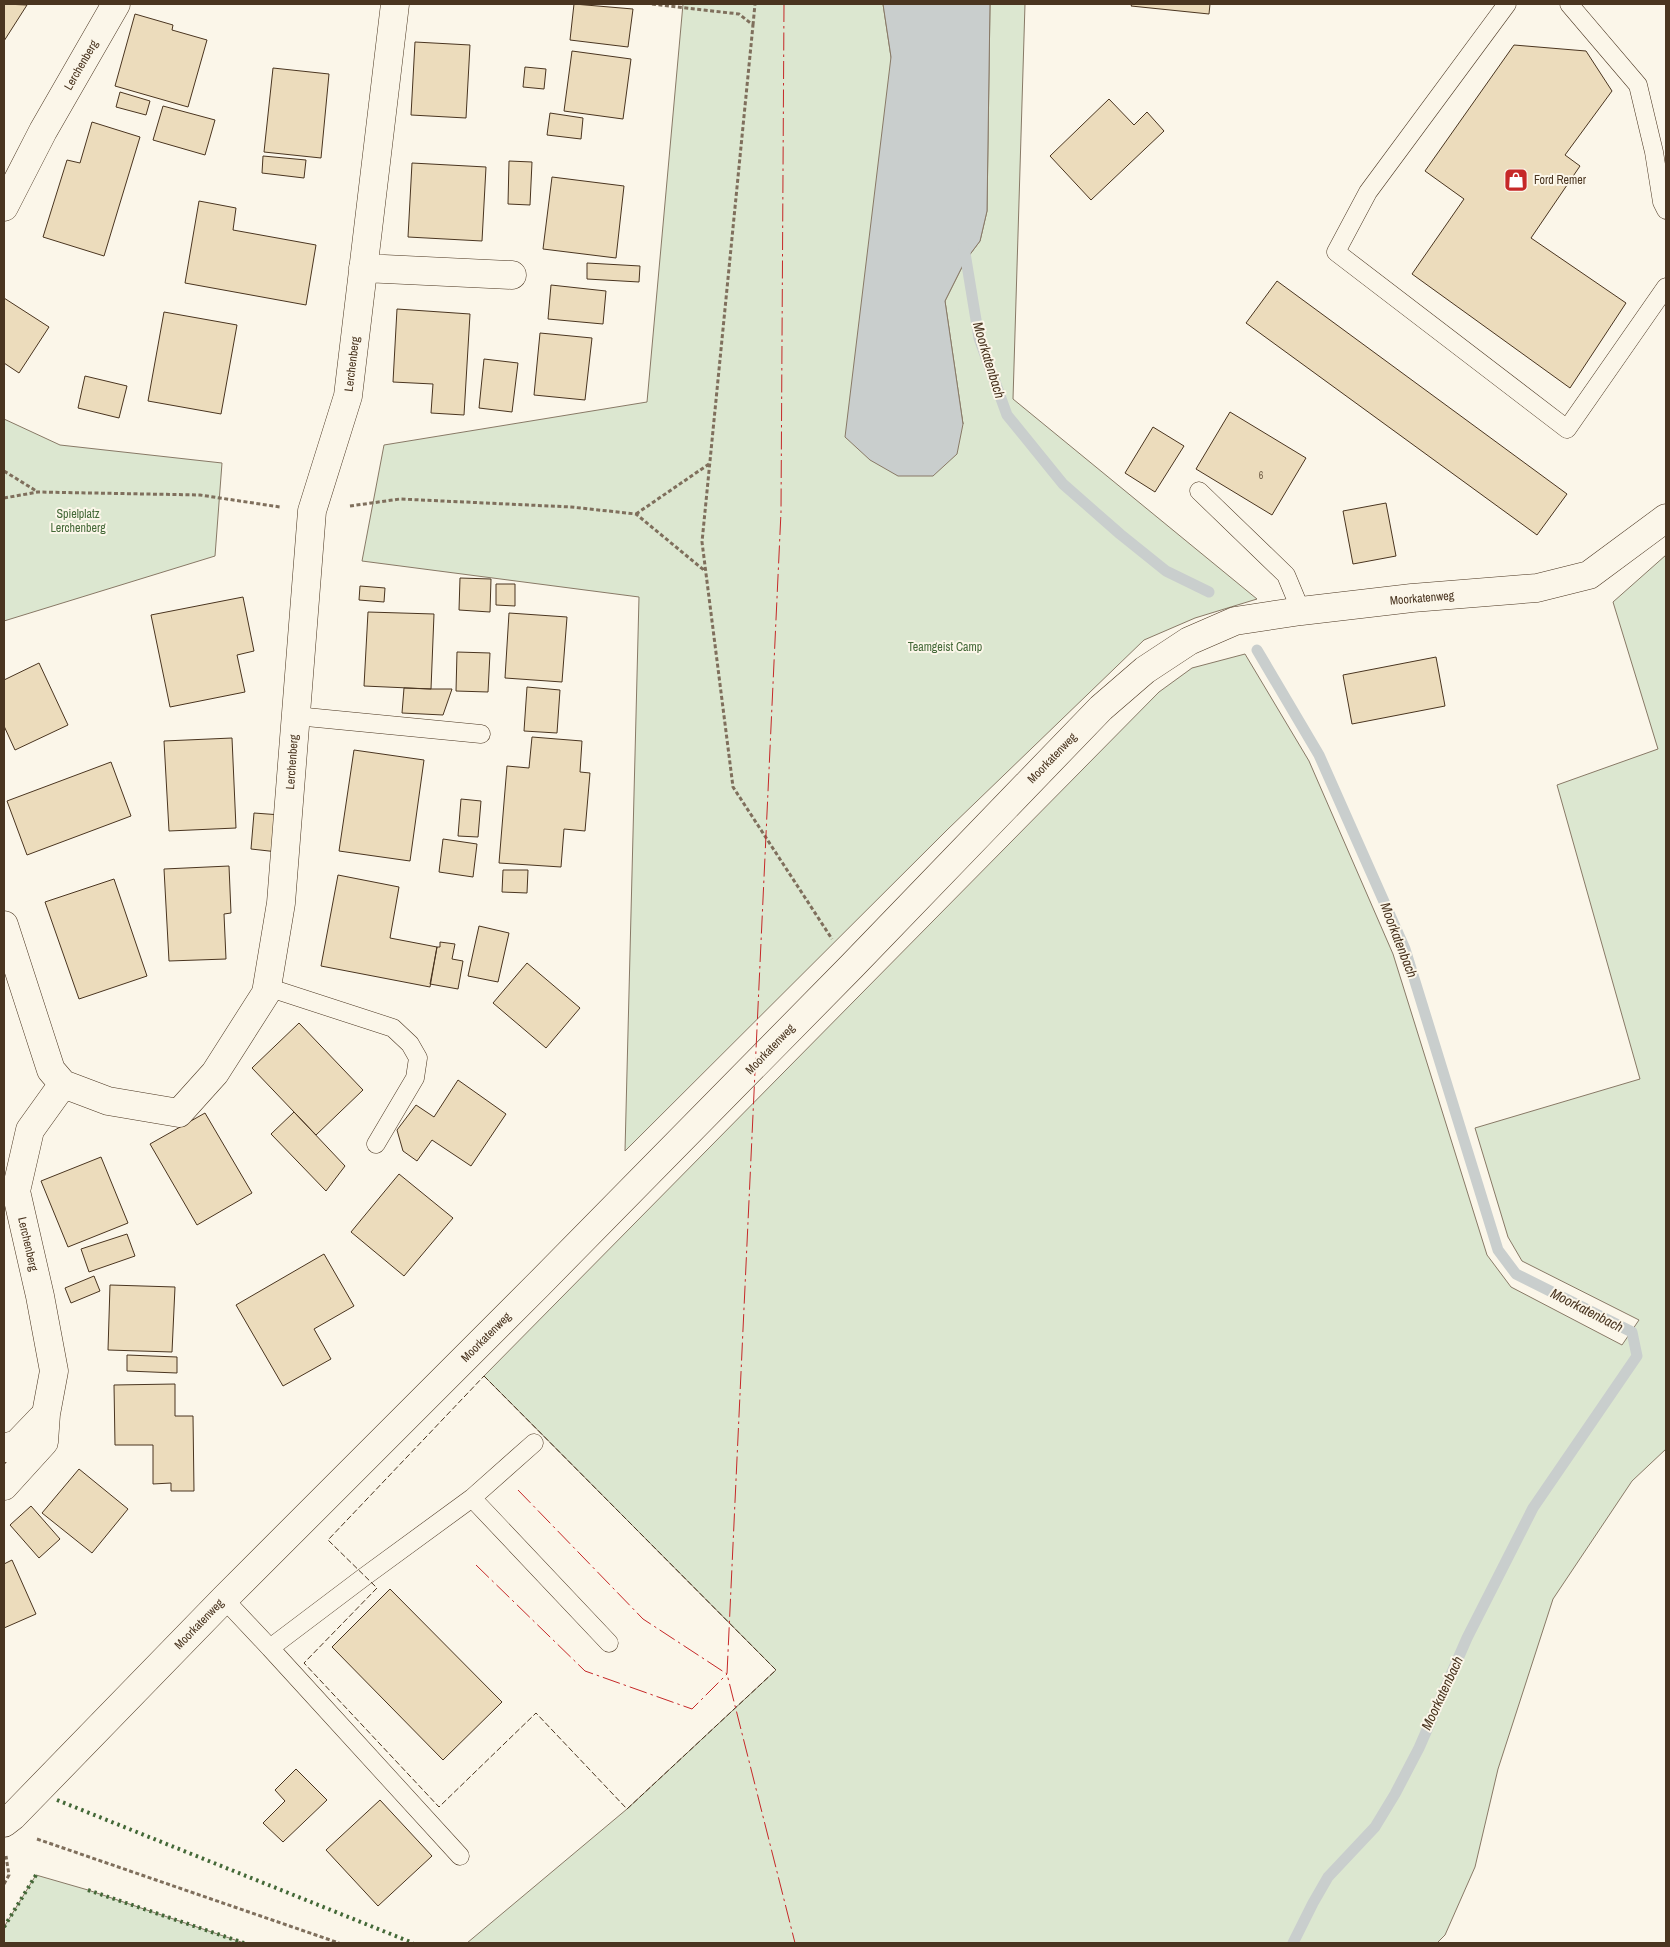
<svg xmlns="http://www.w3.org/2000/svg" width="1670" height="1947" font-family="'Archivo Narrow',sans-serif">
<rect width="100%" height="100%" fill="#fbf6e9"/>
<path fill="#dce7d0" stroke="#887966" d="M 683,4 L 883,4 L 891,57 L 963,424 L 945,301 L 965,261 L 980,241 L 987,211 L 990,4 L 1025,4 L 1013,399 L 1257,599 L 1195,618 L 1144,640 L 948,829 L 625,1151 L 639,597 L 362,561 L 384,445 L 647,402 Z
M 4,419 L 60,445 L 222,463 L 215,556 L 4,621 Z
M 1666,555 L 1666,1449 L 1632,1481 L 1553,1599 L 1498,1769 L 1475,1867 L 1445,1935 L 1437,1943 L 467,1943 L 627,1809 L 776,1670 L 484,1376 L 1159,692 L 1192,668 L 1245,654 L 1309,761 L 1393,954 L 1487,1255 L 1511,1287 L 1622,1345 L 1639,1320 L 1522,1261 L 1508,1237 L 1475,1128 L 1640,1079 L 1557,785 L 1658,749 L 1613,602 Z
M 36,1875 L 88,1890 L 244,1943 L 4,1943 L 4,1927 Z"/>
<path fill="#c9cecd" stroke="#887966" d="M 883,4 L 990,4 L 987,211 L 980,241 L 965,261 L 945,301 L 963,424 L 957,454 L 933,476 L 898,476 L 870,460 L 845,437 L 891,57 Z"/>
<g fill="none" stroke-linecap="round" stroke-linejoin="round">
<path stroke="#c9cecd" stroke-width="11" d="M 964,247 L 979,338 L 1007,415 L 1063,484 L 1120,534 L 1166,571 L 1209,592
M 1257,650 L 1319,755 L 1405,949 L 1498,1250 L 1516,1274 L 1632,1332 L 1637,1356 L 1533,1508 L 1467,1638 L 1419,1748 L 1395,1794 L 1375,1827 L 1328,1877 L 1313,1903 L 1293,1943"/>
</g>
<path fill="#ecdcbc" stroke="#4a3520" d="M 4,4 L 27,5 L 4,41 Z
M 574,4 L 633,9 L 628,47 L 570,40 Z
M 1132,4 L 1210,4 L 1209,14 L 1131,6 Z
M 135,14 L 173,25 L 172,30 L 207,40 L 188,107 L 115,86 Z
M 415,42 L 470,45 L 466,118 L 411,115 Z
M 1514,45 L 1586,51 L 1612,91 L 1565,155 L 1580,166 L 1531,238 L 1626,303 L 1570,388 L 1412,274 L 1464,199 L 1425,171 Z
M 572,51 L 631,59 L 623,119 L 564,111 Z
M 525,67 L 546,69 L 544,89 L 523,87 Z
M 273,68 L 329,74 L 321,158 L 264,152 Z
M 120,92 L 150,101 L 146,115 L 116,107 Z
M 1109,99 L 1134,125 L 1147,112 L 1164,131 L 1091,200 L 1050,156 Z
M 163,106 L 215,120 L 205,155 L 153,140 Z
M 550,113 L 583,118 L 581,139 L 547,135 Z
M 92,122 L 140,137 L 104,256 L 43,237 L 67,160 L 80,163 Z
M 263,156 L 306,160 L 304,178 L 262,173 Z
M 509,161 L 532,162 L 530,205 L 508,204 Z
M 412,163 L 486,167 L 482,241 L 408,237 Z
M 552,177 L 624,186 L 616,258 L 543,249 Z
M 199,201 L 236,208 L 233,230 L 316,245 L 306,305 L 185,283 Z
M 587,263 L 640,266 L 639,282 L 587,279 Z
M 1277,281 L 1567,494 L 1537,535 L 1246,323 Z
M 551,285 L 606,291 L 603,324 L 548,319 Z
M 4,298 L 49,327 L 19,373 L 4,363 Z
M 397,309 L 470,314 L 464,415 L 431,413 L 433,384 L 393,382 Z
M 164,312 L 237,325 L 221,414 L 148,401 Z
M 540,333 L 592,338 L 585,400 L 534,395 Z
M 484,359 L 518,363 L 512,412 L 479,408 Z
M 85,376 L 127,386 L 119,418 L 78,408 Z
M 1230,412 L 1306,458 L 1272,515 L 1196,469 Z
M 1153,427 L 1184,446 L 1155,492 L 1125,473 Z
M 1386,503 L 1396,556 L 1353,564 L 1343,511 Z
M 460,578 L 491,579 L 490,612 L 459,610 Z
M 496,584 L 515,584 L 515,606 L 496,605 Z
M 360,586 L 385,588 L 384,602 L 359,600 Z
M 243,597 L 254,651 L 237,655 L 245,692 L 170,707 L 151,615 Z
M 368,612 L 434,614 L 431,689 L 364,686 Z
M 509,613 L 567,617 L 562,682 L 505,678 Z
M 457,652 L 490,653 L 488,692 L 456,691 Z
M 1436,657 L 1445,706 L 1352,724 L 1343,675 Z
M 39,663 L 68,725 L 15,750 L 4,726 L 4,680 Z
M 527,687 L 560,690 L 557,733 L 524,731 Z
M 404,688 L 431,689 L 452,689 L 443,715 L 402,713 Z
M 532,737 L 582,741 L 580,772 L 590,773 L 585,831 L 564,829 L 561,867 L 499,863 L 507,766 L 529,768 Z
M 232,738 L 236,828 L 169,831 L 164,741 Z
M 354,750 L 424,760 L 410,861 L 339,851 Z
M 111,762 L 131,816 L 27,855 L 7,801 Z
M 461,799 L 481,801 L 478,837 L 458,836 Z
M 254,813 L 281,815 L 278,852 L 251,849 Z
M 443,839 L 477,844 L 473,877 L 439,872 Z
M 229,866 L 231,913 L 224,914 L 226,959 L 169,961 L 164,869 Z
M 503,870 L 528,870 L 527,893 L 502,892 Z
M 338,875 L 399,887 L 390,938 L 437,947 L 430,987 L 321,966 Z
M 114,879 L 147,976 L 79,999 L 45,902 Z
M 479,926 L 509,933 L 498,982 L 468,976 Z
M 440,942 L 455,944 L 452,959 L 463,961 L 458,989 L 430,984 L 437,947 L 440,947 Z
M 527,963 L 580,1008 L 546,1048 L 493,1003 Z
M 299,1023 L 363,1090 L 316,1135 L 252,1068 Z
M 458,1080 L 506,1114 L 471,1166 L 432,1140 L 417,1161 L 403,1151 L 397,1130 L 416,1105 L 434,1117 Z
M 294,1112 L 345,1166 L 326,1191 L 271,1134 Z
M 205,1113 L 252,1193 L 197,1225 L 150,1144 Z
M 101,1157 L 128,1223 L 68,1247 L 41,1181 Z
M 399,1174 L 453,1218 L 404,1276 L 351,1232 Z
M 127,1234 L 135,1256 L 89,1272 L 81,1249 Z
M 324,1254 L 354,1306 L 314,1329 L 331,1359 L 283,1386 L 236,1305 Z
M 94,1276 L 100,1291 L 71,1303 L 65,1288 Z
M 110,1285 L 175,1287 L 172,1352 L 108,1350 Z
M 127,1355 L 177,1357 L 177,1373 L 127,1371 Z
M 175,1384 L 175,1416 L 193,1416 L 194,1491 L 171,1491 L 171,1483 L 153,1484 L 153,1445 L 115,1445 L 114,1385 Z
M 79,1469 L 128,1509 L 92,1553 L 42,1513 Z
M 31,1506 L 60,1539 L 39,1558 L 10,1525 Z
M 12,1560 L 36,1614 L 4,1628 L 4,1564 Z
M 390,1589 L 502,1702 L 443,1760 L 332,1647 Z
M 296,1769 L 327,1800 L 283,1842 L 263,1823 L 285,1801 L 275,1790 Z
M 380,1800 L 432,1856 L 378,1906 L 326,1850 Z"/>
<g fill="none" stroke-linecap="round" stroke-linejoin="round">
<g stroke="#4a3520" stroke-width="19">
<path id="service" d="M 1507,4 L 1368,192 L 1336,252 L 1567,429 L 1666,287
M 1569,4 L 1638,85 L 1654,152 L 1662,202 L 1666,210
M 1199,491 L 1286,575 L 1301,611
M 296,716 L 481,734
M 267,987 L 393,1028 L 410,1044 L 418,1058 L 415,1078 L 376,1144
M 472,1498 L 609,1643
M 224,1599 L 270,1648 L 364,1577 L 472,1498 L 534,1443
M 270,1648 L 460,1856"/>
</g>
<g stroke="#4a3520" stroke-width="29">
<path id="minor" d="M 4,207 L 43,131 L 116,4
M 363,268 L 512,275
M 4,925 L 51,1070 L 63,1084 L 108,1101 L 179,1113 L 215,1073 L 266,993 L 281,903 L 312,511 L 348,396 L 395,4
M 4,1448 L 17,1444 L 41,1419
M 4,1486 L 44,1442 L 46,1414 L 54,1371 L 40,1296 L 16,1191 L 30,1130 L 63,1084
M 4,1823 L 13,1816 L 224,1599 L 539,1284 L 851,967 L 1101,708 L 1145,670 L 1189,641 L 1235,621 L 1301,611 L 1412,598 L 1537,588 L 1589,575 L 1666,518"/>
</g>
<path stroke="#7f6f5c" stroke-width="3" stroke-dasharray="4 2.5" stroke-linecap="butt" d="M 652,4 L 739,14 L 753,25 L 702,542 L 733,787 L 832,939
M 753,25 L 755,4
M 4,471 L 38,492
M 4,498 L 38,492 L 200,495 L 280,507
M 350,506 L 400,499 L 571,507 L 636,514 L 705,571
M 636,514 L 709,464
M 37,1839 L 339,1943
M 4,1884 L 9,1875 L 6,1856"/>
<use href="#service" stroke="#fbf6e9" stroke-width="18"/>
<use href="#minor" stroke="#fbf6e9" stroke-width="28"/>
<path stroke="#436837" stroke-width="4" stroke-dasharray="2.5 4" stroke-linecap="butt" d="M 57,1800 L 413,1943
M 88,1890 L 244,1943
M 4,1927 L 36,1875"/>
<path stroke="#4a3520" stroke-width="1" stroke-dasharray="6 2.5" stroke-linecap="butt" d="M 484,1376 L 776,1670 L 627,1809 L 536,1713 L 439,1807 L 304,1663 L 377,1588 L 328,1540 Z"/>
<path stroke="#c62828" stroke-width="1" stroke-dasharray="18 4 2.5 4" stroke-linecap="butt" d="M 784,4 L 781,512 L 727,1674 L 795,1943
M 518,1490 L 643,1619 L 727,1674
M 476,1565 L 585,1671 L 692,1709 L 727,1674"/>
</g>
<defs>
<g id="shop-square" transform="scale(1.25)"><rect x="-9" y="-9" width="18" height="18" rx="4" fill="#c62828" stroke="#fbf6e9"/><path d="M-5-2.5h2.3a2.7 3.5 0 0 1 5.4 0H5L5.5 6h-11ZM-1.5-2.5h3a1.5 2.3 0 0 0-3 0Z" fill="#fff"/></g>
</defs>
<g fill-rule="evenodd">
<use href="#shop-square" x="1516" y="180"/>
</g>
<g text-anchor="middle" stroke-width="4" stroke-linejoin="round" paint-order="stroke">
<g font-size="10" fill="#725f47">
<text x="1261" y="479">6</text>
</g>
<g font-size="12" fill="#4a3520" stroke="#fbf6e9">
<text transform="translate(81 65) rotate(-60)" y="4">Lerchenberg</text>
<text transform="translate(352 364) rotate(-83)" y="4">Lerchenberg</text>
<text transform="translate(1422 598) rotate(-5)" y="4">Moorkatenweg</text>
<text transform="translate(1052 758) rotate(-46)" y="4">Moorkatenweg</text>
<text transform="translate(292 762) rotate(-86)" y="4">Lerchenberg</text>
<text transform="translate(770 1049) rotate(-46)" y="4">Moorkatenweg</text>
<text transform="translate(28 1244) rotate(77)" y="4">Lerchenberg</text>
<text transform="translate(486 1337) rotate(-45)" y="4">Moorkatenweg</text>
<text transform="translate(199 1624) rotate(-46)" y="4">Moorkatenweg</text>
</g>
<g font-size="12" fill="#4a3520" stroke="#fbf6e9" text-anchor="start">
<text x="1534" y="184">Ford Remer</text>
</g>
<g font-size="12" fill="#436837" stroke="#fbf6e9">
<text x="78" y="518">Spielplatz<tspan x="78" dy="14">Lerchenberg</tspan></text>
<text x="945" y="651">Teamgeist Camp</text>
</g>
<g font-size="14" font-style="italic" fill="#4a3520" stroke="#fbf6e9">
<text transform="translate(989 360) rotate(73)" y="5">Moorkatenbach</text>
<text transform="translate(1399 940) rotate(69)" y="5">Moorkatenbach</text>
<text transform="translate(1587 1310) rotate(27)" y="5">Moorkatenbach</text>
<text transform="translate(1442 1693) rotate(-65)" y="5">Moorkatenbach</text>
</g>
</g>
<rect width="1670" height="1947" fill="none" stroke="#4a3520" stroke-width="10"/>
</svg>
